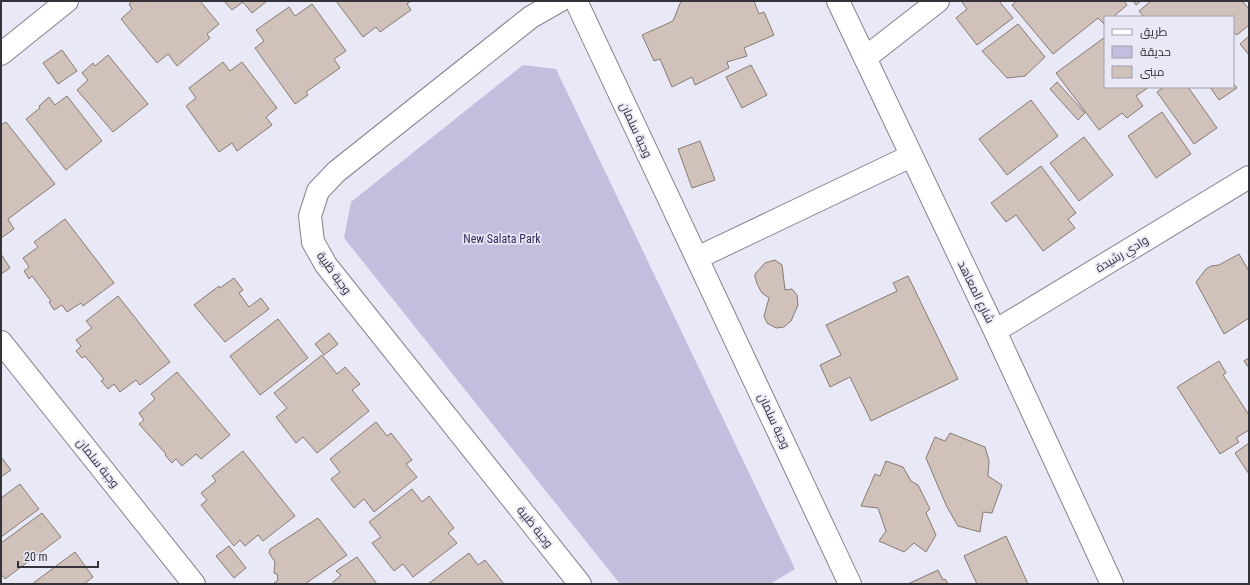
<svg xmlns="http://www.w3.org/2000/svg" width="1250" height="585" font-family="'Roboto Condensed',Cairo,sans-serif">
<rect width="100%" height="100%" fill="#e9e8f6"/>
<path fill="#c2bede" d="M 523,65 L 556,69 L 795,569 L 770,584 L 620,584 L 344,238 L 351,202 Z"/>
<path fill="#d0c2bb" stroke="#877a73" d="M 133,1 L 200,1 L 219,24 L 207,34 L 210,38 L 177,66 L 168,54 L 157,63 L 121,19 L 132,9 L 129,4 Z
M 224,1 L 267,1 L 252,13 L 243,2 L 232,10 Z
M 336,1 L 411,1 L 407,4 L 411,10 L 380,32 L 376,27 L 363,37 Z
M 681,1 L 754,1 L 759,14 L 764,12 L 774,35 L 744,48 L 747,56 L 727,62 L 729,68 L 695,85 L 692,77 L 672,87 L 660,59 L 654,61 L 642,35 L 673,21 Z
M 963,1 L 999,1 L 1013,18 L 977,45 L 956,18 L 967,9 L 962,2 Z
M 1017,1 L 1124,1 L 1127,5 L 1113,17 L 1105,17 L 1104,24 L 1098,18 L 1053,54 L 1012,5 Z
M 1133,1 L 1141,1 L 1136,5 Z
M 1151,1 L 1242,1 L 1249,9 L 1249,25 L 1237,35 L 1233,32 L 1233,17 L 1144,17 L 1139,11 Z
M 312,4 L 346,51 L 334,59 L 340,68 L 306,92 L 308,95 L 295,104 L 255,48 L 264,41 L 256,30 L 289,7 L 295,16 Z
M 1018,24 L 1045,57 L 1025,76 L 1007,78 L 982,51 Z
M 1249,36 L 1249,55 L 1240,44 Z
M 1105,37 L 1105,87 L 1149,87 L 1136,96 L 1143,106 L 1127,118 L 1122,113 L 1099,130 L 1056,73 Z
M 62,50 L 77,71 L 58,84 L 43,63 Z
M 108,55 L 148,104 L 113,132 L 77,90 L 88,80 L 82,73 L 93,63 L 95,66 Z
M 223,62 L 230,71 L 242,62 L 277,108 L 266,117 L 272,125 L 237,151 L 232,143 L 219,152 L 186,106 L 196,98 L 189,88 Z
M 751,65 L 767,95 L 742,108 L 726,77 Z
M 1057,82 L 1085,113 L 1078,120 L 1050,89 Z
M 1233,83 L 1237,88 L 1219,100 L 1210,87 L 1233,87 Z
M 1164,87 L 1188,87 L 1217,128 L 1194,144 L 1157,92 Z
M 67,96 L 102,141 L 66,170 L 26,119 L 40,108 L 39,106 L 49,97 L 55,105 Z
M 1031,100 L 1058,136 L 1007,175 L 979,139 Z
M 1162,112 L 1191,154 L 1156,178 L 1128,136 Z
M 6,122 L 55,184 L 8,219 L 14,229 L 1,238 L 1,125 Z
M 1084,137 L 1113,175 L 1079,201 L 1050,163 Z
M 700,141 L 715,180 L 692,188 L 678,149 Z
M 1041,166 L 1076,213 L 1068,219 L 1075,228 L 1043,251 L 1016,215 L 1006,222 L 991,203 Z
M 65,219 L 114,283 L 83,306 L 81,303 L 67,312 L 62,305 L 54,310 L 49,302 L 51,301 L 32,276 L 29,279 L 24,271 L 29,267 L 23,258 L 38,247 L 34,242 Z
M 1,254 L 10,268 L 1,274 Z
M 1239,254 L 1249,271 L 1249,318 L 1224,334 L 1196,282 L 1206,269 L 1211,266 L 1219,265 Z
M 775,260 L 782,265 L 785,290 L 792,289 L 797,295 L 798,305 L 791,321 L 784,327 L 776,328 L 767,323 L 764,316 L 769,298 L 762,293 L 757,284 L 755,277 L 755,274 L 765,263 Z
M 908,276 L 958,379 L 871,421 L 850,377 L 830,387 L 820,365 L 841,355 L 826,325 L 897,291 L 893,283 Z
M 234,278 L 243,290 L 239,293 L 249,307 L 261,298 L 269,309 L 225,342 L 194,305 L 219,286 L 220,288 Z
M 118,296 L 170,362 L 140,385 L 136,380 L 120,392 L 114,384 L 108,389 L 101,381 L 104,379 L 85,356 L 82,358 L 76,351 L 81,346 L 76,340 L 92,328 L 86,321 Z
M 278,319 L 308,358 L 260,395 L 230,356 Z
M 329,333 L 338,344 L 324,355 L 315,344 Z
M 322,355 L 337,374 L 345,367 L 360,384 L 352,390 L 369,411 L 317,453 L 303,437 L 296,443 L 276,417 L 287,408 L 274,393 Z
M 1249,358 L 1249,368 L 1244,361 Z
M 1219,361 L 1226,373 L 1223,375 L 1249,415 L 1249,430 L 1236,438 L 1239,442 L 1220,454 L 1177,387 Z
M 177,372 L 230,435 L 201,459 L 196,454 L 182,466 L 176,459 L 172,463 L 165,455 L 166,454 L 139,424 L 144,420 L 139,413 L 155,399 L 151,394 Z
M 376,422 L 387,436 L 391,433 L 412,460 L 406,464 L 417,477 L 374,512 L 364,499 L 354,508 L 331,479 L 340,472 L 330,459 Z
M 950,433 L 985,447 L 989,461 L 988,476 L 1002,485 L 992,513 L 983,512 L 980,532 L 958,526 L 947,507 L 926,458 L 935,437 L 945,441 Z
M 1249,443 L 1249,474 L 1235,453 Z
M 243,451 L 295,516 L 263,541 L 258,535 L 245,546 L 240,540 L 234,546 L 201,505 L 207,500 L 201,493 L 216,481 L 212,476 Z
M 1,457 L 11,470 L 1,477 Z
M 886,461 L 903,467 L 911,481 L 918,485 L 930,509 L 926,513 L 936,535 L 926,552 L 914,543 L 904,552 L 879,541 L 886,531 L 878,508 L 861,506 L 875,474 L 880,476 Z
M 20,484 L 39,509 L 1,537 L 1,498 Z
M 412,489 L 422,502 L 429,496 L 454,528 L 448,533 L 457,543 L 413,577 L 403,564 L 394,571 L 372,543 L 381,537 L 369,522 Z
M 42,513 L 61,537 L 5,579 L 1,574 L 1,543 Z
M 318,518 L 347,555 L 305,584 L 273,584 L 278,580 L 277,574 L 274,573 L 275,562 L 269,553 L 270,549 Z
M 1006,536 L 1028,584 L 977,584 L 964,556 Z
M 229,546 L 246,568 L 234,578 L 216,556 Z
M 75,552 L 93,577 L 84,584 L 32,584 Z
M 469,553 L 478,565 L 485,560 L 504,584 L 428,584 Z
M 357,557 L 377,584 L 331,584 L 341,575 L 336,571 Z
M 938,570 L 943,580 L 945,579 L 948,584 L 908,584 Z"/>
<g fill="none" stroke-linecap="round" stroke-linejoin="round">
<g stroke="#848390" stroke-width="24">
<path id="minor" d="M 559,1 L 531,17 L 336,172 L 318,191 L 310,216 L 313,242 L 326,265 L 580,584
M 576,1 L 850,584
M 838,1 L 995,331 L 1112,584
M 1,54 L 67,1
M 865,58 L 938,1
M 697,258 L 911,156
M 995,331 L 1249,177
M 1,342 L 194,584"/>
</g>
<use href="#minor" stroke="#fff" stroke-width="22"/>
</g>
<g text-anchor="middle" stroke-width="3.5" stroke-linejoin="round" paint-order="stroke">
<g font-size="12" fill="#343339" stroke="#e9e8f6">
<text transform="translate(636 130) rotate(65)" y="4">وجبة سلمان</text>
<text transform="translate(1122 254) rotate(-31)" y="4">وادي رشيدة</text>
<text transform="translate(334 273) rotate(54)" y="4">وجبة ظبية</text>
<text transform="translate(976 292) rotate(64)" y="4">شارع المعاهد</text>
<text transform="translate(774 421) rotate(65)" y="4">وجبة سلمان</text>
<text transform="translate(98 463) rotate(51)" y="4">وجبة سلمان</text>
<text transform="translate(535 527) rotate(51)" y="4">وجبة ظبية</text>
</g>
<g font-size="12" fill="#35295d" stroke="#e9e8f6">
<text x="502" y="243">New Salata Park</text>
</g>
</g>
<rect width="1250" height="585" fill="none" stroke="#343339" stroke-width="4"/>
<rect x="1104" y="16" width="130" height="72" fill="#e9e8f6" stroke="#a1a0aa"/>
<rect x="1112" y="29" width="20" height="6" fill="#ffffff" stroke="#a1a0aa"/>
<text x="1140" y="36" font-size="12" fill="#343339">طريق</text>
<rect x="1112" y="46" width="20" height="12" fill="#c2bede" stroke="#a1a0aa"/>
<text x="1140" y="56" font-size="12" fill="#343339">حديقة</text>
<rect x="1112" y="66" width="20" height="12" fill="#d0c2bb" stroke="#a1a0aa"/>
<text x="1140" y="76" font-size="12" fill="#343339">مبنى</text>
<path d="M18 561v6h80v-6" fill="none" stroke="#343339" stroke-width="2"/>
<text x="24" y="561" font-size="12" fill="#343339" stroke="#e9e8f6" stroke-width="3" paint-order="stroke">20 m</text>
</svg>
